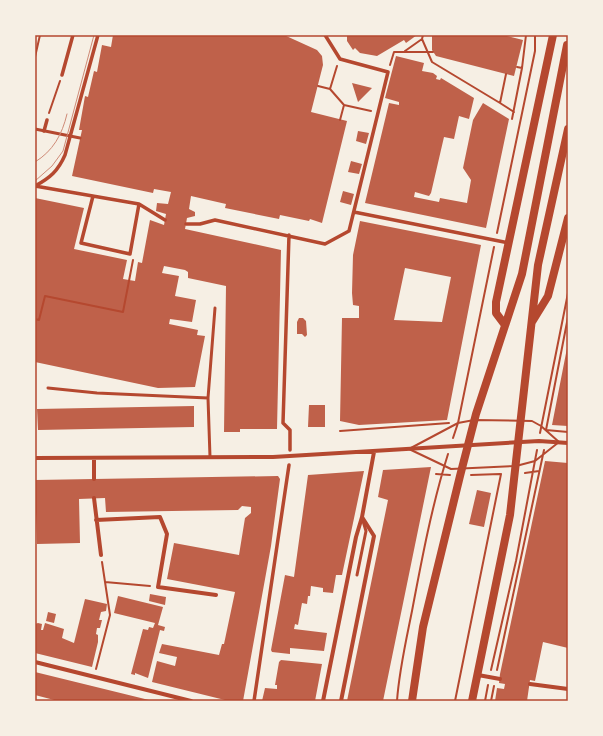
<svg xmlns="http://www.w3.org/2000/svg" width="603" height="736" font-family="'Archivo Narrow',sans-serif">
<rect width="100%" height="100%" fill="#f6efe4"/>
<path fill="#bf614a" fill-rule="evenodd" d="M 113,35 L 284,35 L 317,50 L 322,56 L 323,65 L 311,112 L 347,121 L 322,223 L 310,219 L 309,221 L 280,215 L 279,219 L 225,208 L 226,204 L 191,196 L 189,209 L 195,212 L 195,216 L 187,218 L 185,229 L 281,250 L 277,429 L 240,429 L 240,432 L 224,432 L 226,286 L 188,278 L 188,272 L 185,270 L 164,266 L 162,273 L 179,276 L 175,296 L 196,300 L 192,322 L 170,319 L 169,324 L 198,330 L 197,335 L 205,336 L 195,387 L 158,388 L 35,362 L 35,198 L 84,208 L 74,249 L 127,260 L 123,279 L 135,281 L 138,262 L 142,263 L 150,220 L 164,225 L 166,214 L 156,211 L 157,203 L 168,204 L 171,192 L 154,189 L 153,193 L 72,176 L 82,130 L 79,130 L 85,96 L 88,97 L 94,71 L 97,72 L 102,45 L 111,47 Z
M 347,35 L 417,35 L 406,43 L 404,40 L 377,56 L 360,53 L 355,48 L 353,50 L 347,41 Z
M 432,35 L 503,35 L 523,40 L 514,76 L 436,56 L 432,50 Z
M 396,56 L 424,63 L 422,71 L 433,73 L 437,76 L 436,79 L 440,80 L 441,78 L 474,98 L 469,119 L 459,116 L 454,139 L 444,137 L 431,193 L 429,196 L 415,192 L 414,197 L 439,202 L 440,198 L 467,203 L 471,180 L 463,168 L 473,120 L 483,103 L 509,119 L 486,228 L 365,203 L 389,103 L 399,105 L 399,102 L 385,98 Z
M 352,83 L 372,88 L 358,102 Z
M 358,131 L 369,133 L 366,144 L 356,141 Z
M 351,161 L 362,164 L 359,174 L 348,172 Z
M 343,191 L 354,194 L 351,205 L 340,202 Z
M 360,221 L 481,245 L 447,420 L 359,425 L 340,421 L 342,318 L 359,318 L 359,306 L 353,305 L 352,293 L 353,255 ZM 405,268 L 451,277 L 442,322 L 394,320 Z
M 299,318 L 303,318 L 306,321 L 307,335 L 305,337 L 302,334 L 297,334 L 297,322 Z
M 567,348 L 568,426 L 552,425 Z
M 309,405 L 325,405 L 325,427 L 308,427 Z
M 194,406 L 194,427 L 38,430 L 37,409 Z
M 545,461 L 568,463 L 568,648 L 543,642 L 535,681 L 530,680 L 527,701 L 495,701 L 497,688 L 504,689 L 505,684 L 499,683 L 500,674 Z
M 431,467 L 383,701 L 347,701 L 388,500 L 378,497 L 383,470 Z
M 364,471 L 342,575 L 336,575 L 333,593 L 323,592 L 323,588 L 311,586 L 310,596 L 308,596 L 307,604 L 302,603 L 298,625 L 295,624 L 294,629 L 327,633 L 324,651 L 290,648 L 290,654 L 272,652 L 271,650 L 285,575 L 294,577 L 308,475 Z
M 278,476 L 280,479 L 271,546 L 243,701 L 229,701 L 152,682 L 157,661 L 175,666 L 177,657 L 159,653 L 162,644 L 219,655 L 222,644 L 224,644 L 235,592 L 167,579 L 174,543 L 239,555 L 245,518 L 251,513 L 251,507 L 242,506 L 238,510 L 106,512 L 105,498 L 79,499 L 80,543 L 37,544 L 35,480 Z
M 477,490 L 491,493 L 484,527 L 469,524 Z
M 150,594 L 166,597 L 165,605 L 149,601 Z
M 118,596 L 163,607 L 158,625 L 165,627 L 164,631 L 160,630 L 148,678 L 135,673 L 135,675 L 131,674 L 143,629 L 148,630 L 149,627 L 153,628 L 155,623 L 114,613 Z
M 85,599 L 107,604 L 106,611 L 101,612 L 99,620 L 102,620 L 100,628 L 97,628 L 96,634 L 98,635 L 98,642 L 92,667 L 35,653 L 35,624 L 38,623 L 42,624 L 41,630 L 43,630 L 45,623 L 64,629 L 62,638 L 74,643 Z
M 48,612 L 56,614 L 54,623 L 46,621 Z
M 281,660 L 322,664 L 315,701 L 262,701 L 265,688 L 277,689 L 277,685 L 275,685 L 279,662 Z
M 35,672 L 149,700 L 149,701 L 58,701 L 35,695 Z"/>
<g fill="none" stroke-linecap="round" stroke-linejoin="round">
<path stroke="#b5482f" stroke-width="2" d="M 423,35 L 422,39 L 432,62 L 500,103 L 506,74
M 405,51 L 422,39
M 35,57 L 40,35
M 390,65 L 394,52 L 433,52
M 337,66 L 330,89 L 344,105
M 517,67 L 522,68 L 526,35
M 318,86 L 330,89
M 500,103 L 514,112
M 49,113 L 60,81
M 512,119 L 522,68
M 340,120 L 344,105 L 371,111
M 497,233 L 535,51 L 535,35
M 568,317 L 546,430 L 568,432
M 35,319 L 39,320 L 45,296 L 123,312 L 133,260
M 474,420 L 532,421 L 541,426 L 559,442 L 535,461 L 516,466 L 451,469 L 409,449 L 458,423 Z
M 340,431 L 449,423
M 540,433 L 568,293
M 453,438 L 458,423 L 494,247
M 525,473 L 539,471
M 436,474 L 450,475
M 471,475 L 500,474
M 105,582 L 150,586
M 96,669 L 110,615 L 102,562
M 491,670 L 516,561 L 537,450
M 497,670 L 544,450
M 397,701 C 399,671 406,641 412,611 C 422,558 432,505 448,454
M 455,701 L 501,474
M 485,701 L 488,685
M 491,701 L 494,686"/>
<path stroke="#b5482f" stroke-width="3" d="M 35,129 L 80,138
M 48,388 L 97,393 L 208,398
M 210,457 L 208,398 L 215,308
M 357,575 L 366,531 L 363,521"/>
<path stroke="#b5482f" stroke-width="3.5" d="M 62,75 L 73,35
M 44,131 L 47,120
M 35,186 C 50,178 58,171 65,155 L 98,35
M 35,186 L 139,204 L 165,220
M 93,196 L 81,243 L 130,254 L 139,204
M 354,212 L 509,243
M 186,224 L 200,224 L 215,220 L 325,244 L 349,231 L 388,72 L 340,59 L 325,35
M 289,235 L 283,423 L 290,430 L 290,450
M 254,701 L 289,465"/>
<path stroke="#b5482f" stroke-width="4" d="M 35,458 L 273,457 L 539,441 L 568,443
M 94,479 L 94,458
M 94,498 L 101,555
M 96,520 L 160,517 L 167,534 L 158,587 L 216,595
M 35,662 L 191,701
M 478,675 L 500,679
M 530,684 L 568,689
M 323,701 L 356,537 L 362,517
M 341,701 L 374,536 L 362,517 L 374,452"/>
<path stroke="#b5482f" stroke-width="8" d="M 532,322 L 548,296 L 568,218
M 505,325 L 496,313 L 496,302 L 553,35
M 412,701 L 423,627 L 460,476 L 476,414 L 522,274 L 567,45
M 472,701 L 510,515 L 538,265 L 568,129"/>
<path stroke="#cf8b77" stroke-width="1" d="M 35,162 C 53,151 62,135 67,114
M 35,181 L 52,166 L 63,151 L 94,35"/>
</g>
<rect width="603" height="736" fill="none" stroke="#f6efe4" stroke-width="72"/>
<rect x="36" y="36" width="531" height="664" fill="none" stroke="#b5482f" stroke-width="1.5"/>
</svg>
